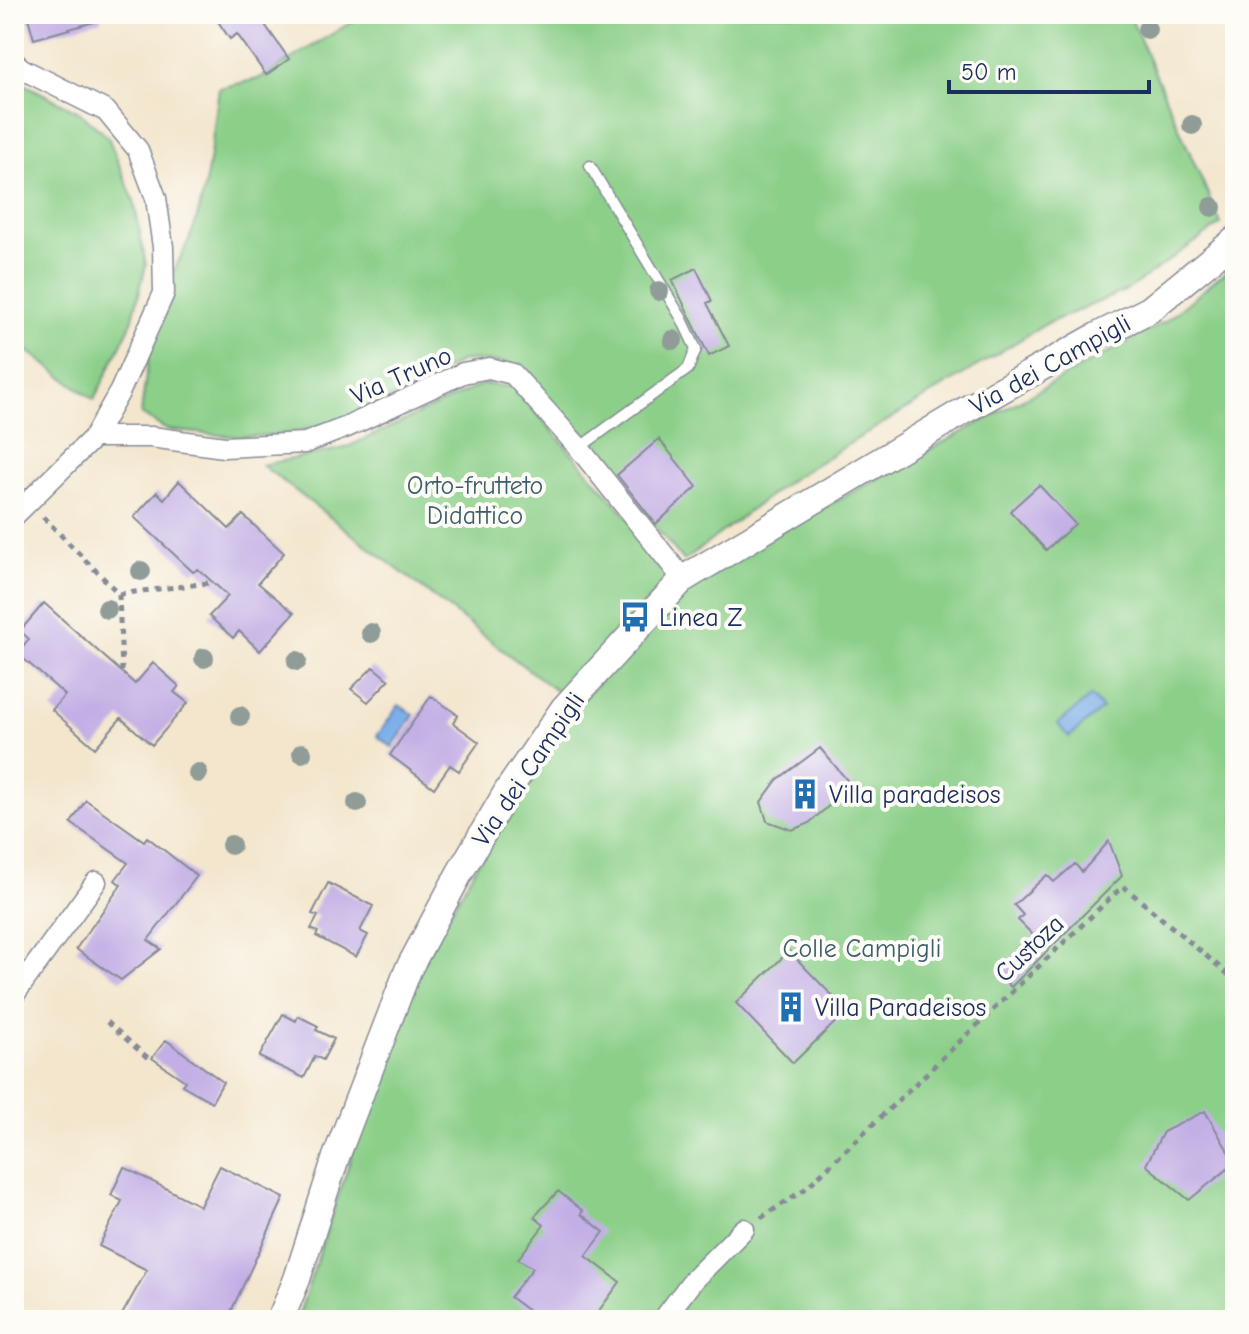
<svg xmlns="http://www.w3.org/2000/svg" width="1249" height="1334" font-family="'Comic Neue',sans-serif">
<rect width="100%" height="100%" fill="#fdfcf7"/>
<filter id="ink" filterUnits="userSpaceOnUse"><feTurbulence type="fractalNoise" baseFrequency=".0125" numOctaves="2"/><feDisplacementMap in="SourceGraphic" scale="16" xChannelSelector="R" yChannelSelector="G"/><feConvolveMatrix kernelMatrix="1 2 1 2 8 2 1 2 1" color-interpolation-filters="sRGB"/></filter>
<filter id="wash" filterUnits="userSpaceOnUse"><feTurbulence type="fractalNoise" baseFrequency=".006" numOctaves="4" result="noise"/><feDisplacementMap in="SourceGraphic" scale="32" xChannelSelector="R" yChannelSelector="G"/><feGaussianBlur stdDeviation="1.8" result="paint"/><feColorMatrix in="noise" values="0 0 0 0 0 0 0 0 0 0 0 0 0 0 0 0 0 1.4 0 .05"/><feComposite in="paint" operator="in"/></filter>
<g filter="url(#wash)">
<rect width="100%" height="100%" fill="#f3e6cd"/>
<path fill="#8bcf88" stroke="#537f73" stroke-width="2" d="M 365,14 L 1129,14 L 1221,224 L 1127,290 L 1046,324 L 790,480 L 684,561 L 585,444 L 511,363 L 464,360 L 355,416 L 288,434 L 239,437 L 167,430 L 141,414 C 145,379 153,326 164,293 C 173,269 188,247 196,221 C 209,178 213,132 219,88 L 258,79 Z
M 24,84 L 79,112 L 108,137 L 134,201 L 146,265 L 132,322 L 94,400 L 14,341 L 14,97 Z
M 1235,264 L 1235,1320 L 297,1320 L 380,1071 L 414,977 L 517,793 L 570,713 L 695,578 L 1166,321 Z
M 483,384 L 514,387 L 676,572 L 560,694 L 262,465 L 345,448 Z"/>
<path fill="#7dafe9" stroke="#4c6fa4" stroke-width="2" d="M 1091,696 L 1102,709 L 1069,737 L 1058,724 Z
M 399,705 L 414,715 L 392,747 L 377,736 Z"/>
<g id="blocks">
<path fill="#c2afe5" d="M 27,14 L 100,14 L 101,20 L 34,39 Z
M 213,14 L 269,14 L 261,19 L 289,59 L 266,75 L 237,34 L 230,39 Z
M 696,268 L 712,301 L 707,303 L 729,346 L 709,356 L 672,280 Z
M 659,439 L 697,487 L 656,524 L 617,475 Z
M 179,481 L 229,529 L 243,515 L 284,553 L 258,583 L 294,613 L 260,651 L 239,631 L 233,638 L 209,616 L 228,596 L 198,569 L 193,572 L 134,517 L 157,492 L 164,499 Z
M 1039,485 L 1075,524 L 1046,550 L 1010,511 Z
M 44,603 L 135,684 L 153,663 L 179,686 L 174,692 L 188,703 L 152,745 L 121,718 L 95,748 L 52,710 L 65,695 L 17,653 L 29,639 L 20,631 Z
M 373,667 L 389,680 L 368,702 L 351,689 Z
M 431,696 L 458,715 L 453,723 L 479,742 L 459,771 L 450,765 L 434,788 L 390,755 Z
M 820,748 L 852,786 L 808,824 L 792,830 L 767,821 L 761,802 L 777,780 Z
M 86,800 L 144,841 L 147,837 L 197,876 L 148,940 L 161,949 L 121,980 L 76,949 L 121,885 L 115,880 L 128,863 L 71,823 Z
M 1109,841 L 1122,876 L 1011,987 L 996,972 L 1034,936 L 1018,920 L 1023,915 L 1014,905 L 1047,875 L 1054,882 L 1075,864 L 1082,872 Z
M 328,883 L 373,906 L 360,931 L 368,935 L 356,957 L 316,936 L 318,932 L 311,929 L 318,916 L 312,914 Z
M 789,951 L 847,1011 L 793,1063 L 736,1003 Z
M 283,1014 L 296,1021 L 298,1016 L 318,1026 L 316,1030 L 334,1039 L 323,1060 L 315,1056 L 304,1078 L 259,1057 Z
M 166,1040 L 223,1082 L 212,1102 L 182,1085 L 185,1081 L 152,1058 Z
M 1205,1111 L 1235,1163 L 1189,1200 L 1146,1165 L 1163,1132 Z
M 220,1166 L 284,1198 L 227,1320 L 119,1320 L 147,1270 L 99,1246 L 122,1201 L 111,1195 L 124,1167 L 200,1206 Z
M 558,1191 L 583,1211 L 581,1214 L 604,1232 L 586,1256 L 620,1282 L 592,1320 L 541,1320 L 510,1297 L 533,1268 L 518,1259 L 544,1225 L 534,1217 Z"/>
</g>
</g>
<g filter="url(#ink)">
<use href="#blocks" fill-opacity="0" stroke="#878a96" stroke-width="2"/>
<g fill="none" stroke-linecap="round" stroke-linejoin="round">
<g stroke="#878a96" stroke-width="13">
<path id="service" d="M 579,448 L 688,369 L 696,349 L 682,319 L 590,166"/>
</g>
<g stroke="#878a96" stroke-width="23">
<path id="minor" d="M 14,62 L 22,69 L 106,111 L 138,150 L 156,198 L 163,247 L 164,293 L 120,391 L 94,437 L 14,516
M 94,437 L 151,437 L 224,447 L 305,443 L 347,427 L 463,373 L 489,368 L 513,374 L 579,448 L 683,579
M 14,995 L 96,882
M 663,1320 L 693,1280 L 744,1229"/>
</g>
<g stroke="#878a96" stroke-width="29">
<path id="tertiary" d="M 280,1320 L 297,1279 L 336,1157 L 408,970 L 459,874 L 508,790 L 564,708 L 683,579 L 960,413 L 1097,336 L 1149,310 L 1235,240"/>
</g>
<path stroke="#878a96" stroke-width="5" stroke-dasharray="6 6" stroke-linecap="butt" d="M 43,517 L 119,594 L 208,583
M 119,594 L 122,671
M 107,1022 L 149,1059
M 761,1218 L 805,1189 L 1123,886 L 1235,980"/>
<use href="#service" stroke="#fff" stroke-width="10"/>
<use href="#minor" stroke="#fff" stroke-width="20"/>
<use href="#tertiary" stroke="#fff" stroke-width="26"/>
</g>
<g fill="#8f9c97">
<circle cx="1147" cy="29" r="10"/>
<circle cx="1192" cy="125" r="10"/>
<circle cx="1212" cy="207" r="10"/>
<circle cx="659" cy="291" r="10"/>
<circle cx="673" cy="340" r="10"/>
<circle cx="141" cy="571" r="10"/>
<circle cx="107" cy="609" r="10"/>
<circle cx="371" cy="633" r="10"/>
<circle cx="204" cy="658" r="10"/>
<circle cx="297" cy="661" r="10"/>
<circle cx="240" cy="716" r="10"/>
<circle cx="302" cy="753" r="10"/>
<circle cx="198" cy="773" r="10"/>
<circle cx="357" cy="803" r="10"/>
<circle cx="231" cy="845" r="10"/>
</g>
</g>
<defs>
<g id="bus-bare" transform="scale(2.4)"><path d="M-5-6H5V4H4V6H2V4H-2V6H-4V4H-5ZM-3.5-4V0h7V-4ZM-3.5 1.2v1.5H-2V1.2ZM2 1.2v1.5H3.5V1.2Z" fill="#1f6fb2" stroke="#fdfcf7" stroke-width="2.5" paint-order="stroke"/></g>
<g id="building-bare" transform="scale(2.4)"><path d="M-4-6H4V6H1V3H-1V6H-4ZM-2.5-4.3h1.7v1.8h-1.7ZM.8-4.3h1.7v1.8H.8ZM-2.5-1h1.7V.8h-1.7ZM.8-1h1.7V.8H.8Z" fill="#1f6fb2" stroke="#fdfcf7" stroke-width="2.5" paint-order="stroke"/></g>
</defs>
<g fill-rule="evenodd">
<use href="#bus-bare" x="635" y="617"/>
<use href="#building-bare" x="805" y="794"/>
<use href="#building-bare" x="791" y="1007"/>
</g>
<g text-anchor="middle" stroke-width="8" stroke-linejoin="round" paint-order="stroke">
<g font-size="26" fill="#1b2f5e" stroke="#fdfcf7">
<text transform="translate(1050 364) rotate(-29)" y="9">Via dei Campigli</text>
<text transform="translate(401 375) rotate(-24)" y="9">Via Truno</text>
<text transform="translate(528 769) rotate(-56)" y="9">Via dei Campigli</text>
<text transform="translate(1029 948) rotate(-44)" y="9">Custoza</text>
</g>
<g font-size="26" fill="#3d5f6b" stroke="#fdfcf7">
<text x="475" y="494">Orto-frutteto<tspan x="475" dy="30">Didattico</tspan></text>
<text x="862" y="957">Colle Campigli</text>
</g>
<g font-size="26" fill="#1b2f5e" stroke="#fdfcf7" text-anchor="start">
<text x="659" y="626">Linea Z</text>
<text x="829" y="803">Villa paradeisos</text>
<text x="815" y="1016">Villa Paradeisos</text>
</g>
</g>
<rect width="1249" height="1334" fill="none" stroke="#fdfcf7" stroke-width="48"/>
<path d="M949 80v12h200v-12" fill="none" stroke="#1b2f5e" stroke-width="4"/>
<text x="961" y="80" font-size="24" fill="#1b2f5e" stroke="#fdfcf7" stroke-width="6" paint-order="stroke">50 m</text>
</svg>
